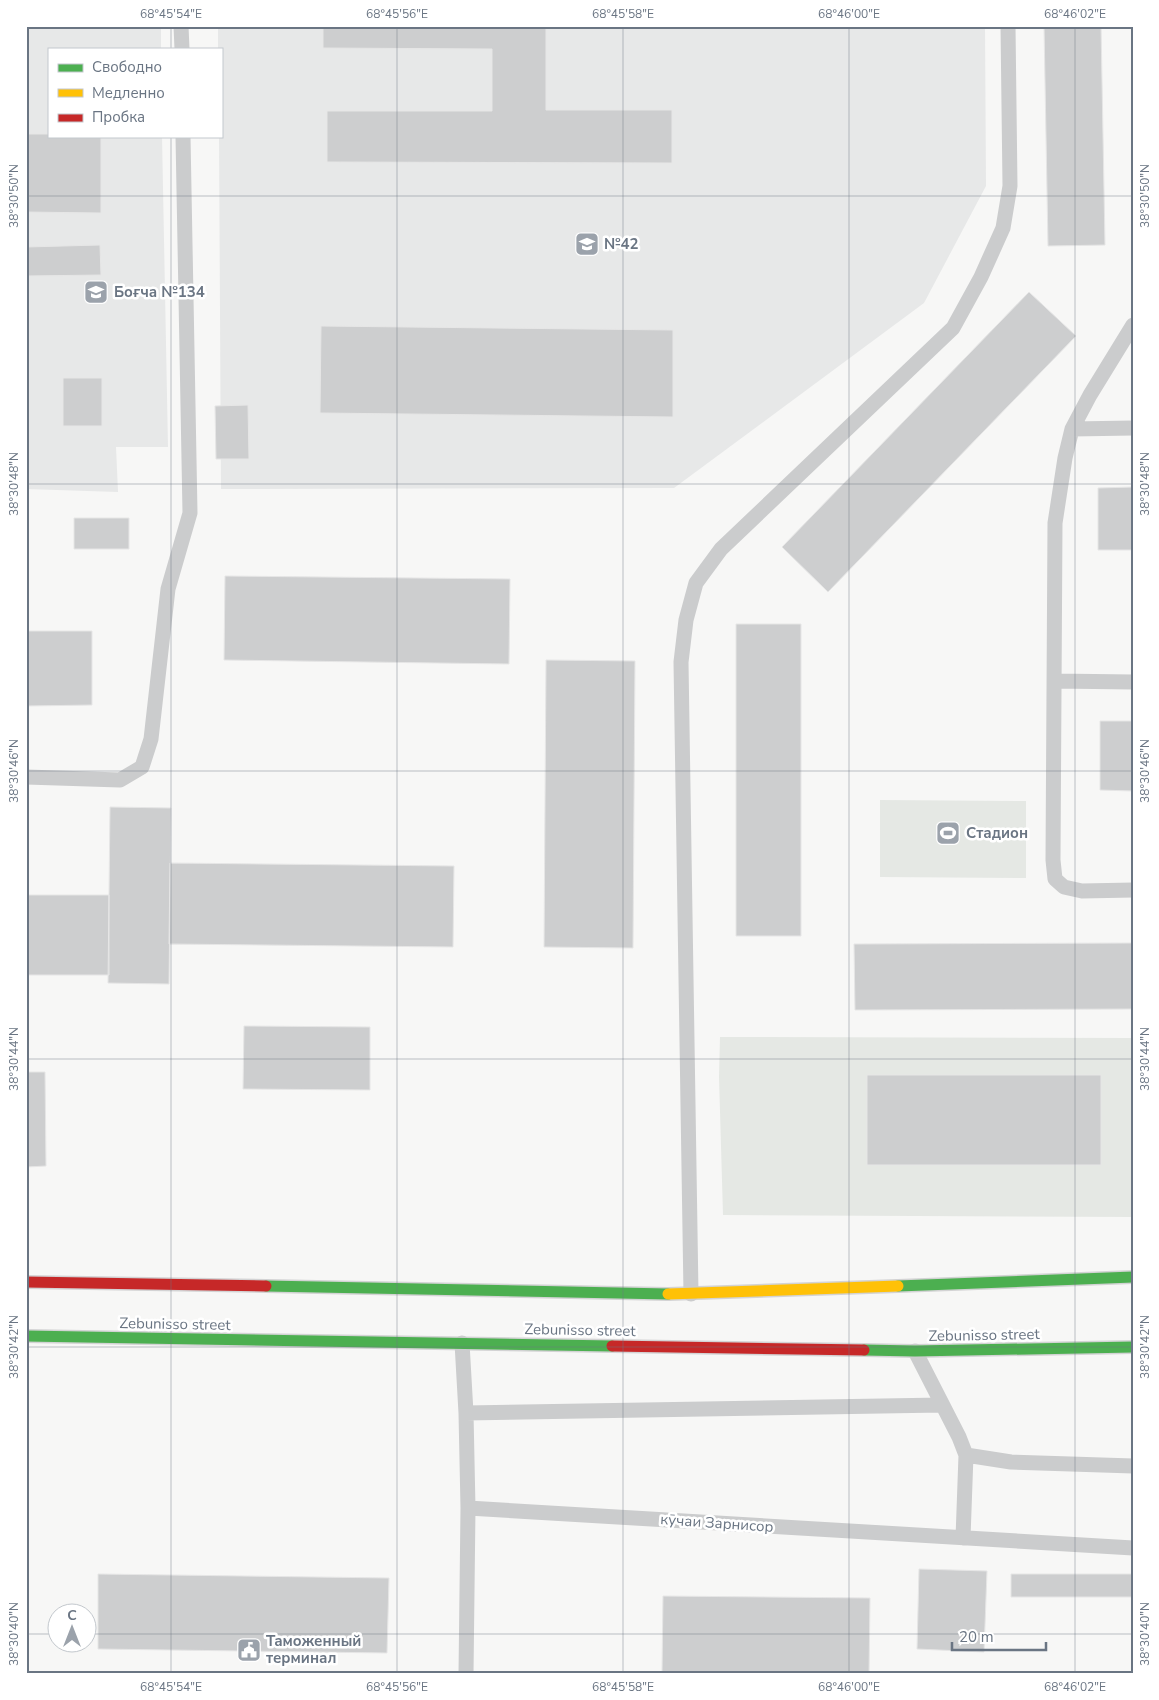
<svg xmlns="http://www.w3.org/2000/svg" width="1159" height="1700" font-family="'Nunito Sans',sans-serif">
<rect width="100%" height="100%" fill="#f7f7f6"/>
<path fill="#e7e8e8" d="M 26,26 L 161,26 L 161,49 L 49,49 L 49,136 L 162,136 L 168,447 L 116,447 L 118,492 L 26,489 Z
M 218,26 L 985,26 L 986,186 L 924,303 L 674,488 L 221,489 L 219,136 L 221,136 L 221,49 L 218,49 Z"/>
<path fill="#e5e8e4" d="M 880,800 L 1026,801 L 1026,878 L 880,877 Z
M 720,1037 L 1133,1038 L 1133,1217 L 723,1215 L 719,1077 Z"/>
<path fill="#cdcecf" stroke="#e6e6e6" d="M 323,26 L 546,26 L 546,110 L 672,110 L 672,163 L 327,162 L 327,111 L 492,111 L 492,49 L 323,48 Z
M 1044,26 L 1101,26 L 1105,245 L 1048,246 Z
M 26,134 L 49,134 L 49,136 L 101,136 L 101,213 L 26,212 Z
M 100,245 L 101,275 L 26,276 L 26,247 Z
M 1029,292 L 1076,336 L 828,592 L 782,547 Z
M 321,326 L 673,330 L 673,417 L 320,413 Z
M 63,378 L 102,378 L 102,426 L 63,426 Z
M 248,405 L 249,459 L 216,459 L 215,406 Z
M 1133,487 L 1133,550 L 1098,550 L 1098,488 Z
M 74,518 L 129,518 L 129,549 L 74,549 Z
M 225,576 L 510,579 L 509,664 L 224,660 Z
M 736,624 L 801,624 L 801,936 L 736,936 Z
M 26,631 L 92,631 L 92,705 L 26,706 Z
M 546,660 L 635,661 L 633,948 L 544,947 Z
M 1100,721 L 1133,721 L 1133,791 L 1100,790 Z
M 110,807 L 171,808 L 169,984 L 108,983 Z
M 170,863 L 454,866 L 453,947 L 169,944 Z
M 26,895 L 109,895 L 109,975 L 26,975 Z
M 1133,943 L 1133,1009 L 855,1010 L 854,944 Z
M 244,1026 L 370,1027 L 370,1090 L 243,1089 Z
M 26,1072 L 45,1072 L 46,1166 L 26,1167 Z
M 867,1075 L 1101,1075 L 1101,1165 L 867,1165 Z
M 919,1569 L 987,1571 L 984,1652 L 917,1649 Z
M 98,1574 L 389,1578 L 387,1653 L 98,1649 Z
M 1011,1574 L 1133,1574 L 1133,1597 L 1011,1597 Z
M 663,1596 L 870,1598 L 869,1674 L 662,1672 Z"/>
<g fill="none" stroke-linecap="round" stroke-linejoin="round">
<g stroke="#d3d3d4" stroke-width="14">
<path id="fast" d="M 266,1286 L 668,1294
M 898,1286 L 1133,1277
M 26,1336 L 612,1346
M 864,1350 L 915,1351 L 1133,1347"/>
</g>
<g stroke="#d3d3d4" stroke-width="14">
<path id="slow" d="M 668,1294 L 898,1286"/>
</g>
<g stroke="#d3d3d4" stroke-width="14">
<path id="jam" d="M 26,1282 L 266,1286
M 612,1346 L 864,1350"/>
</g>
<path stroke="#cbcccd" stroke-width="15" d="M 181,26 L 182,49
M 1133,325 L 1090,395 L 1072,429 L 1065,458 L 1055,523 L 1053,860 L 1055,879 L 1064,887 L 1082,891 L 1133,890
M 1072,429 L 1133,428
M 1055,681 L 1133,682
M 26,777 L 120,780 L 142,767 L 151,739 L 168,589 L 190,513 L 183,136
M 691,1294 L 681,662 L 686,620 L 696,583 L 721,549 L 953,328 L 981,277 L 1003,228 L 1010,186 L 1008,26
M 462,1343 L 466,1413 L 468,1508
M 915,1351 L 959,1437 L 966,1455 L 1011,1462 L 1133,1466
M 466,1413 L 942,1405
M 963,1538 L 966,1455
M 466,1674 L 468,1508 L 1133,1548"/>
<use href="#fast" stroke="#4caf50" stroke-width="11"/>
<use href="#slow" stroke="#ffc107" stroke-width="11"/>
<use href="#jam" stroke="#c62828" stroke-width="11"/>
</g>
<path fill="none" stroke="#6a7583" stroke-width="1" stroke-opacity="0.45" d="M 171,26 L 171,49M 397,26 L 397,1674M 623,26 L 623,1674M 849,26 L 849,1674M 1075,26 L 1075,1674M 171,136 L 171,1674M 26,196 L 1133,196M 26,484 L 1133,484M 26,771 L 1133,771M 26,1059 L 1133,1059M 26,1347 L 1133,1347M 26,1634 L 58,1634M 88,1634 L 1133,1634"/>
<defs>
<g id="school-square" transform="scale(1.25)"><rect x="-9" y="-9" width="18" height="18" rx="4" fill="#9ba2ab" stroke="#fff"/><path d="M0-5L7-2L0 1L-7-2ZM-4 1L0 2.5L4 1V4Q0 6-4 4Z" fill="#fff"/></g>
<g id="stadium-square" transform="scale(1.25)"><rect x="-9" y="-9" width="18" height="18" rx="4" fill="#9ba2ab" stroke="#fff"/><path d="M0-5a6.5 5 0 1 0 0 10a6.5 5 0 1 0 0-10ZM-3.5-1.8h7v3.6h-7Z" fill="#fff"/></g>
<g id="civic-square" transform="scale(1.25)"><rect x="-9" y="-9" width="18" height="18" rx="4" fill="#9ba2ab" stroke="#fff"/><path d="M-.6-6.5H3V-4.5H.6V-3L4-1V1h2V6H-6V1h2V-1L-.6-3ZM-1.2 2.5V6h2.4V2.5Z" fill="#fff"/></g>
</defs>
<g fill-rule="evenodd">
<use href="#school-square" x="587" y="244"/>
<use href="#school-square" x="96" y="292"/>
<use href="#stadium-square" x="948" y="833"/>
<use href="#civic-square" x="249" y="1650"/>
</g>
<g text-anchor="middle" stroke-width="5" stroke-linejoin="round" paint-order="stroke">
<g font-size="15" font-weight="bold" fill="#6a7583" stroke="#fff" text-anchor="start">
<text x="604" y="249">№42</text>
<text x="114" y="297">Боғча №134</text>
<text x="966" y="838">Стадион</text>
<text x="266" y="1646">Таможенный<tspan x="266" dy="17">терминал</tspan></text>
</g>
<g font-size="15" fill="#6a7583" stroke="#fff">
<text transform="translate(175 1324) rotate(1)" y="5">Zebunisso street</text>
<text transform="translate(580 1330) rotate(1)" y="5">Zebunisso street</text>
<text transform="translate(984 1335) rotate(-1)" y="5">Zebunisso street</text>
<text transform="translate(717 1523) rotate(4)" y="5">кӯчаи Зарнисор</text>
</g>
</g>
<rect width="1159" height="1700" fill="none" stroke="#ffffff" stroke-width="55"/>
<rect x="48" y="48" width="175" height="90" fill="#ffffff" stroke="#c3c8cd"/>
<rect x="58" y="64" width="25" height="8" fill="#4caf50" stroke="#c3c8cd"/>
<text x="92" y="72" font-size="15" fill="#6a7583">Свободно</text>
<rect x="58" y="89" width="25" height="8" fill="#ffc107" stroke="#c3c8cd"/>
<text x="92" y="98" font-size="15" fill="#6a7583">Медленно</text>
<rect x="58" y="114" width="25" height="8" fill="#c62828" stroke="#c3c8cd"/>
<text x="92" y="122" font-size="15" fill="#6a7583">Пробка</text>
<g transform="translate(72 1628)"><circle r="24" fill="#ffffff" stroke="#c3c8cd"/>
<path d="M0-4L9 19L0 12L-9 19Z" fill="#9ba2ab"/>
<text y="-8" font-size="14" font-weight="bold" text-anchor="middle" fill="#6a7583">С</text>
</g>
<path d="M952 1642v8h94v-8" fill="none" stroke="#6a7583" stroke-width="2.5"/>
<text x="959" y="1642" font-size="15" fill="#6a7583" stroke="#ffffff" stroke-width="4" paint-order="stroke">20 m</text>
<rect x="28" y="28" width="1104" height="1644" fill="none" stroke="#6a7583" stroke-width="2"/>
<g font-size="12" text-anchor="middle" fill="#6a7583">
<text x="171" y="18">68°45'54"E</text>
<text x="397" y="18">68°45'56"E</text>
<text x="623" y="18">68°45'58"E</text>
<text x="849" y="18">68°46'00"E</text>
<text x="1075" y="18">68°46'02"E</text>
<text transform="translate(14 196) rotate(-90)" y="4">38°30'50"N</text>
<text transform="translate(1145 196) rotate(-90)" y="4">38°30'50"N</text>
<text transform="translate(14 484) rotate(-90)" y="4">38°30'48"N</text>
<text transform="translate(1145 484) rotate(-90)" y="4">38°30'48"N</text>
<text transform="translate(14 771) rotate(-90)" y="4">38°30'46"N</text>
<text transform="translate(1145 771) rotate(-90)" y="4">38°30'46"N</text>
<text transform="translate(14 1059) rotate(-90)" y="4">38°30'44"N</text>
<text transform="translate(1145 1059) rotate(-90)" y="4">38°30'44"N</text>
<text transform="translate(14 1347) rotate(-90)" y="4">38°30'42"N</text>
<text transform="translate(1145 1347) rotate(-90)" y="4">38°30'42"N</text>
<text transform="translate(14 1634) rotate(-90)" y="4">38°30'40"N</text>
<text transform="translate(1145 1634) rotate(-90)" y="4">38°30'40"N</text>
<text x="171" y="1691">68°45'54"E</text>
<text x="397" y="1691">68°45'56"E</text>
<text x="623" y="1691">68°45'58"E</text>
<text x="849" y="1691">68°46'00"E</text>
<text x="1075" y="1691">68°46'02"E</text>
</g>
</svg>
